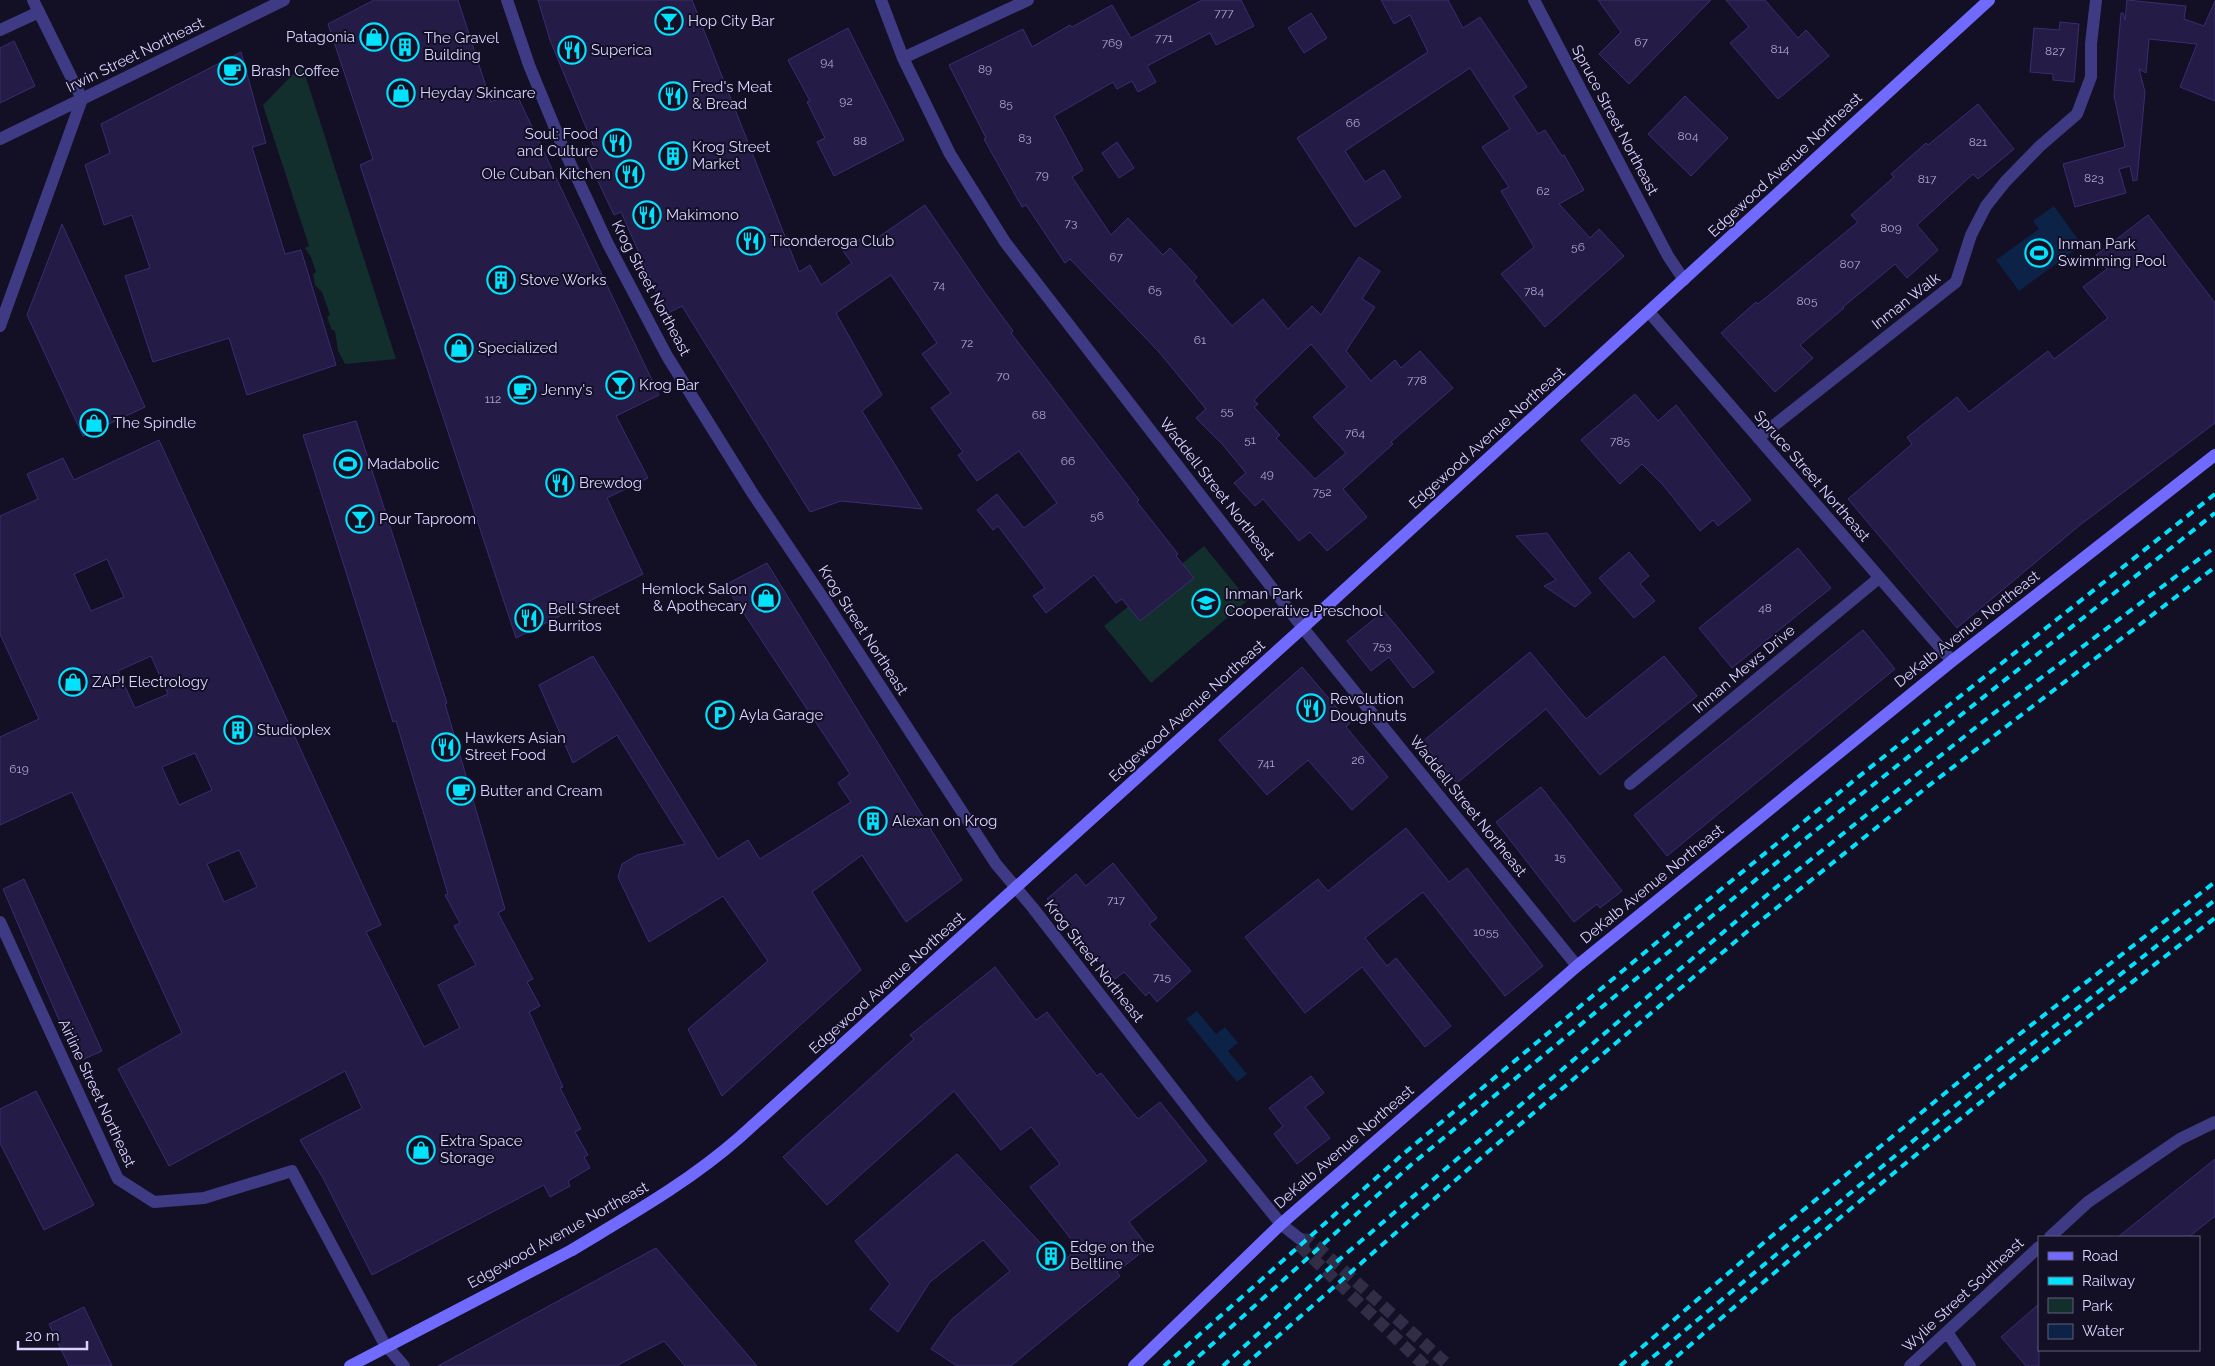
<svg xmlns="http://www.w3.org/2000/svg" width="2215" height="1366" font-family="Raleway,sans-serif">
<rect width="100%" height="100%" fill="#130f25"/>
<path fill="#122f2e" d="M 302,65 L 396,359 L 345,364 L 338,351 L 335,331 L 332,330 L 327,317 L 330,315 L 322,292 L 315,285 L 313,274 L 316,272 L 311,257 L 305,248 L 309,246 L 263,105 Z
M 1204,546 L 1248,600 L 1151,683 L 1104,626 Z"/>
<path fill="#0c2247" d="M 2054,206 L 2082,245 L 2019,291 L 1996,260 L 2039,229 L 2033,221 Z
M 1197,1011 L 1216,1034 L 1225,1027 L 1238,1043 L 1228,1051 L 1247,1074 L 1237,1082 L 1186,1019 Z"/>
<path fill="#241b46" stroke="#3b2d72" fill-rule="evenodd" d="M 374,0 L 458,0 L 491,102 L 515,91 L 659,395 L 616,416 L 648,478 L 607,498 L 643,574 L 516,638 L 360,165 L 373,159 L 328,24 Z
M 538,0 L 692,0 L 799,272 L 810,265 L 821,285 L 852,263 L 843,251 L 862,238 L 867,245 L 925,205 L 985,293 L 1013,331 L 1011,333 L 1139,500 L 1137,502 L 1178,554 L 1176,556 L 1194,578 L 1140,621 L 1122,599 L 1116,603 L 1094,575 L 1046,613 L 1033,596 L 1045,588 L 998,526 L 993,530 L 977,510 L 997,494 L 1024,528 L 1057,503 L 1019,451 L 977,481 L 958,455 L 963,452 L 931,408 L 951,393 L 922,354 L 937,343 L 891,275 L 836,313 L 882,395 L 862,411 L 922,509 L 841,501 L 810,512 L 682,306 L 666,314 L 621,212 L 614,215 L 587,158 L 597,154 L 550,40 Z
M 1202,0 L 1241,0 L 1254,26 L 1216,45 L 1210,33 L 1147,66 L 1156,82 L 1138,92 L 1132,81 L 1117,89 L 1113,82 L 1054,116 L 1083,170 L 1072,177 L 1111,235 L 1128,218 L 1163,255 L 1170,248 L 1197,277 L 1194,281 L 1232,326 L 1263,299 L 1288,329 L 1312,306 L 1321,315 L 1359,257 L 1380,271 L 1362,299 L 1375,307 L 1346,351 L 1371,381 L 1395,360 L 1401,368 L 1420,351 L 1453,388 L 1391,442 L 1393,444 L 1343,489 L 1367,517 L 1327,551 L 1310,532 L 1299,541 L 1263,499 L 1255,506 L 1234,483 L 1246,473 L 1222,444 L 1196,418 L 1206,409 L 1159,352 L 1070,259 L 1065,263 L 1026,205 L 1022,207 L 984,139 L 986,138 L 949,65 L 1023,29 L 1032,47 L 1070,25 L 1072,27 L 1112,5 L 1131,38 ZM 1311,344 L 1347,387 L 1313,417 L 1346,453 L 1315,479 L 1276,438 L 1280,435 L 1254,407 L 1258,404 L 1254,400 Z
M 1381,0 L 1448,0 L 1463,28 L 1480,17 L 1527,87 L 1513,96 L 1538,134 L 1545,130 L 1562,156 L 1564,155 L 1584,190 L 1559,204 L 1590,238 L 1599,229 L 1624,256 L 1545,327 L 1501,274 L 1534,247 L 1501,191 L 1509,187 L 1482,147 L 1510,129 L 1470,68 L 1345,151 L 1365,182 L 1384,170 L 1401,197 L 1355,227 L 1297,138 L 1428,52 L 1410,15 L 1394,24 Z
M 1598,0 L 1711,0 L 1629,84 L 1599,54 L 1621,32 Z
M 1726,0 L 1765,0 L 1798,38 L 1806,30 L 1829,56 L 1778,99 L 1730,43 L 1749,27 Z
M 2127,0 L 2186,6 L 2184,19 L 2204,26 L 2215,1 L 2215,101 L 2180,87 L 2197,44 L 2149,39 L 2146,73 L 2139,69 L 2145,92 L 2137,180 L 2133,181 L 2130,166 L 2119,169 L 2126,193 L 2075,207 L 2063,164 L 2125,147 L 2114,96 L 2121,13 L 2123,13 L 2125,20 Z
M 1311,13 L 1327,38 L 1304,53 L 1288,28 Z
M 2060,22 L 2079,24 L 2074,82 L 2053,80 L 2053,74 L 2030,72 L 2034,28 L 2059,30 Z
M 848,28 L 904,140 L 834,176 L 817,142 L 825,138 L 807,102 L 810,101 L 788,60 Z
M 14,41 L 35,86 L 0,103 L 0,48 Z
M 241,52 L 266,143 L 252,147 L 285,254 L 301,250 L 336,365 L 247,395 L 229,338 L 153,362 L 125,276 L 150,268 L 132,215 L 104,225 L 85,165 L 110,153 L 101,124 Z
M 1685,96 L 1728,138 L 1691,176 L 1648,134 Z
M 1978,104 L 2014,149 L 1978,179 L 1973,174 L 1917,225 L 1938,250 L 1907,278 L 1895,264 L 1843,307 L 1844,308 L 1800,345 L 1813,358 L 1775,392 L 1721,333 L 1756,302 L 1758,304 L 1858,222 L 1851,215 L 1894,177 L 1891,174 L 1926,143 L 1928,145 Z
M 1117,142 L 1134,168 L 1119,178 L 1102,153 Z
M 2148,215 L 2215,303 L 2215,423 L 2080,525 L 1957,628 L 1848,499 L 1912,444 L 1907,437 L 1957,397 L 1969,412 L 2048,351 L 2054,359 L 2108,318 L 2083,287 L 2107,269 L 2096,255 Z
M 62,224 L 145,407 L 83,436 L 27,315 Z
M 1635,394 L 1658,421 L 1676,405 L 1751,500 L 1718,526 L 1713,520 L 1700,531 L 1663,485 L 1642,464 L 1620,484 L 1581,440 Z
M 356,421 L 447,703 L 445,704 L 505,909 L 498,913 L 533,979 L 527,982 L 540,1006 L 529,1012 L 563,1087 L 560,1088 L 581,1129 L 575,1132 L 588,1155 L 584,1157 L 590,1168 L 568,1181 L 570,1186 L 550,1197 L 544,1185 L 372,1275 L 323,1178 L 300,1140 L 362,1108 L 345,1071 L 169,1166 L 118,1069 L 182,1033 L 72,792 L 0,825 L 0,737 L 39,719 L 0,634 L 0,516 L 38,499 L 27,474 L 63,458 L 74,480 L 159,440 L 381,925 L 366,932 L 424,1047 L 460,1028 L 438,985 L 476,965 L 454,926 L 460,923 L 445,895 L 448,894 L 396,721 L 393,722 L 303,435 ZM 107,559 L 124,597 L 91,611 L 74,574 ZM 151,656 L 168,694 L 135,708 L 118,671 ZM 195,753 L 212,790 L 179,805 L 162,767 ZM 239,850 L 257,887 L 224,902 L 207,864 Z
M 1547,533 L 1591,593 L 1575,607 L 1544,586 L 1556,580 L 1516,536 Z
M 1798,548 L 1831,588 L 1732,668 L 1699,628 Z
M 1629,552 L 1649,576 L 1640,584 L 1655,601 L 1634,618 L 1599,578 Z
M 767,563 L 962,880 L 906,922 L 862,855 L 812,892 L 861,970 L 722,1096 L 688,1029 L 768,961 L 723,896 L 649,942 L 618,877 L 622,864 L 637,855 L 685,844 L 617,735 L 573,763 L 539,685 L 593,656 L 718,859 L 748,840 L 760,859 L 851,802 L 838,783 L 850,774 L 725,585 Z
M 1384,611 L 1434,672 L 1413,688 L 1389,657 L 1371,671 L 1347,641 Z
M 1863,630 L 1895,669 L 1667,856 L 1634,815 Z
M 1530,652 L 1586,719 L 1664,656 L 1697,696 L 1600,775 L 1546,709 L 1457,783 L 1422,742 Z
M 1302,667 L 1350,723 L 1346,727 L 1388,777 L 1352,810 L 1308,760 L 1267,795 L 1219,740 Z
M 1541,787 L 1622,891 L 1600,908 L 1597,904 L 1574,922 L 1496,822 Z
M 1406,828 L 1449,882 L 1467,868 L 1543,966 L 1505,996 L 1423,892 L 1365,938 L 1387,966 L 1396,958 L 1451,1026 L 1425,1047 L 1362,967 L 1305,1013 L 1245,937 L 1318,879 L 1328,891 Z
M 1113,863 L 1157,918 L 1149,924 L 1191,971 L 1157,1002 L 1149,992 L 1146,996 L 1124,972 L 1115,979 L 1047,899 L 1076,874 L 1086,886 Z
M 24,879 L 102,1051 L 77,1062 L 3,889 Z
M 995,967 L 1036,1020 L 1047,1012 L 1097,1076 L 1101,1073 L 1138,1119 L 1160,1102 L 1207,1161 L 1129,1222 L 1148,1247 L 1117,1272 L 1120,1276 L 1011,1366 L 957,1366 L 931,1349 L 952,1319 L 1010,1271 L 983,1240 L 930,1282 L 898,1332 L 870,1309 L 890,1284 L 855,1241 L 957,1154 L 1060,1264 L 1078,1248 L 1030,1187 L 1060,1164 L 1031,1127 L 1001,1150 L 954,1091 L 827,1205 L 783,1157 L 914,1039 L 910,1035 Z
M 1311,1076 L 1324,1093 L 1305,1107 L 1330,1138 L 1297,1164 L 1274,1134 L 1283,1126 L 1269,1108 Z
M 36,1091 L 94,1205 L 44,1230 L 0,1143 L 0,1109 Z
M 2215,1159 L 2215,1216 L 2189,1237 L 2118,1237 Z
M 656,1248 L 757,1366 L 685,1366 L 664,1341 L 616,1366 L 438,1366 Z
M 2039,1304 L 2039,1366 L 2026,1366 L 2001,1337 Z
M 84,1307 L 112,1366 L 69,1366 L 49,1324 Z"/>
<g fill="none" stroke-linecap="round" stroke-linejoin="round">
<path stroke="#312d46" stroke-width="12" stroke-dasharray="12 6" stroke-linecap="butt" d="M 1425,1366 L 1302,1248 L 1300,1239 L 1310,1240 L 1449,1366"/>
<path stroke="#3e3a84" stroke-width="12" d="M 507,0 L 529,65 L 564,150 L 608,244 L 667,356 L 753,494 L 827,604 L 996,864 L 1033,908 L 1205,1130 L 1281,1224 L 1300,1239
M 881,0 L 903,58 L 950,154 L 1005,242 L 1303,628 L 1577,966
M 1534,0 L 1668,256 L 1684,280
M 0,30 L 39,12
M 903,58 L 1028,0
M 82,99 L 284,0
M 1649,312 L 1952,661
M 1758,438 L 1956,282 L 1971,235 L 1986,206 L 2005,182 L 2040,146 L 2077,114 L 2091,77 L 2091,44 L 2096,0
M 1630,784 L 1879,578
M 0,922 L 118,1179 L 154,1202 L 204,1198 L 292,1171 L 384,1343 L 404,1366
M 2050,1237 L 2088,1202 L 2180,1139 L 2215,1122
M 1947,1332 L 1970,1366
M 1910,1366 L 2039,1247"/>
<path stroke="#3e3a84" stroke-width="12" d="M 33,0 L 82,99
M 0,139 L 82,99
M 0,326 L 82,99"/>
<path stroke="#706bfe" stroke-width="12" d="M 572,1250 C 630,1215 689,1182 740,1137 L 1329,604 L 1989,0
M 1134,1366 L 1281,1224 L 1577,966 L 1952,661 L 2215,455"/>
<path stroke="#02e2fc" stroke-width="4" stroke-dasharray="8 6" stroke-linecap="butt" d="M 1164,1366 L 1402,1155 L 1686,918 L 1857,778 L 2215,494
M 1188,1366 L 1412,1164 L 1810,835 L 2215,513
M 1223,1366 L 1334,1264 L 1774,889 L 1985,720 L 2215,547
M 1244,1366 L 1490,1150 L 1749,930 L 1927,787 L 2215,567
M 1620,1366 L 1767,1240 L 1967,1075 L 2215,882
M 1642,1366 L 1990,1077 L 2215,900
M 1666,1366 C 1844,1211 2027,1062 2215,918"/>
<path stroke="#706bfe" stroke-width="12" d="M 350,1366 L 572,1250"/>
</g>
<defs>
<g id="bar-ring" transform="scale(1.4375)"><circle r="9.5" fill="#130f25" stroke="#02e2fc" stroke-width="1.5"/><path d="M-6-5H6L.8 .8V4.5H3.5V6h-7V4.5H-.8V.8Z" fill="#02e2fc"/></g>
<g id="shop-ring" transform="scale(1.4375)"><circle r="9.5" fill="#130f25" stroke="#02e2fc" stroke-width="1.5"/><path d="M-5-2.5h2.3a2.7 3.5 0 0 1 5.4 0H5L5.5 6h-11ZM-1.5-2.5h3a1.5 2.3 0 0 0-3 0Z" fill="#02e2fc"/></g>
<g id="building-ring" transform="scale(1.4375)"><circle r="9.5" fill="#130f25" stroke="#02e2fc" stroke-width="1.5"/><path d="M-4-6H4V6H1V3H-1V6H-4ZM-2.5-4.3h1.7v1.8h-1.7ZM.8-4.3h1.7v1.8H.8ZM-2.5-1h1.7V.8h-1.7ZM.8-1h1.7V.8H.8Z" fill="#02e2fc"/></g>
<g id="restaurant-ring" transform="scale(1.4375)"><circle r="9.5" fill="#130f25" stroke="#02e2fc" stroke-width="1.5"/><path d="M-5-6h1v4h1v-4h1v4h1v-4h1v5L-1.5 .5V6h-2V.5L-5-1ZM5-6V6H3V1.5H1.5Q1.5-4 5-6Z" fill="#02e2fc"/></g>
<g id="cafe-ring" transform="scale(1.4375)"><circle r="9.5" fill="#130f25" stroke="#02e2fc" stroke-width="1.5"/><path d="M-5.5-4.5H6V0H3Q3 3.5 0 3.5H-2.5Q-5.5 3.5-5.5 0ZM3-3.2v2h1.7v-2ZM-6 4.5H4V6H-6Z" fill="#02e2fc"/></g>
<g id="stadium-ring" transform="scale(1.4375)"><circle r="9.5" fill="#130f25" stroke="#02e2fc" stroke-width="1.5"/><path d="M0-5a6.5 5 0 1 0 0 10a6.5 5 0 1 0 0-10ZM-3.5-1.8h7v3.6h-7Z" fill="#02e2fc"/></g>
<g id="school-ring" transform="scale(1.4375)"><circle r="9.5" fill="#130f25" stroke="#02e2fc" stroke-width="1.5"/><path d="M0-5L7-2L0 1L-7-2ZM-4 1L0 2.5L4 1V4Q0 6-4 4Z" fill="#02e2fc"/></g>
<g id="parking-ring" transform="scale(1.4375)"><circle r="9.5" fill="#130f25" stroke="#02e2fc" stroke-width="1.5"/><path d="M-3.5-5.5H1a3.5 3.5 0 0 1 0 7H-1V5.5H-3.5ZM-1-3.4V-.6H.8a1.4 1.4 0 0 0 0-2.8Z" fill="#02e2fc"/></g>
</defs>
<g fill-rule="evenodd">
<use href="#bar-ring" x="669" y="21"/>
<use href="#shop-ring" x="374" y="37"/>
<use href="#building-ring" x="405" y="47"/>
<use href="#restaurant-ring" x="572" y="50"/>
<use href="#cafe-ring" x="232" y="71"/>
<use href="#shop-ring" x="401" y="93"/>
<use href="#restaurant-ring" x="673" y="96"/>
<use href="#restaurant-ring" x="617" y="143"/>
<use href="#building-ring" x="673" y="156"/>
<use href="#restaurant-ring" x="630" y="174"/>
<use href="#restaurant-ring" x="647" y="215"/>
<use href="#restaurant-ring" x="751" y="241"/>
<use href="#stadium-ring" x="2039" y="253"/>
<use href="#building-ring" x="501" y="280"/>
<use href="#shop-ring" x="459" y="348"/>
<use href="#bar-ring" x="620" y="385"/>
<use href="#cafe-ring" x="522" y="390"/>
<use href="#shop-ring" x="94" y="423"/>
<use href="#stadium-ring" x="348" y="464"/>
<use href="#restaurant-ring" x="560" y="483"/>
<use href="#bar-ring" x="360" y="519"/>
<use href="#shop-ring" x="766" y="598"/>
<use href="#school-ring" x="1206" y="603"/>
<use href="#restaurant-ring" x="529" y="618"/>
<use href="#shop-ring" x="73" y="682"/>
<use href="#restaurant-ring" x="1311" y="708"/>
<use href="#parking-ring" x="720" y="715"/>
<use href="#building-ring" x="238" y="730"/>
<use href="#restaurant-ring" x="446" y="747"/>
<use href="#cafe-ring" x="461" y="791"/>
<use href="#building-ring" x="873" y="821"/>
<use href="#shop-ring" x="421" y="1150"/>
<use href="#building-ring" x="1051" y="1256"/>
</g>
<g text-anchor="middle" stroke-width="4" stroke-linejoin="round" paint-order="stroke">
<g font-size="12" fill="#aca6d1">
<text x="1224" y="17">777</text>
<text x="1164" y="42">771</text>
<text x="1641" y="46">67</text>
<text x="1112" y="47">769</text>
<text x="1780" y="53">814</text>
<text x="2055" y="55">827</text>
<text x="827" y="66">94</text>
<text x="985" y="73">89</text>
<text x="846" y="105">92</text>
<text x="1006" y="108">85</text>
<text x="1353" y="127">66</text>
<text x="1688" y="140">804</text>
<text x="1025" y="142">83</text>
<text x="860" y="145">88</text>
<text x="1978" y="146">821</text>
<text x="1042" y="179">79</text>
<text x="2094" y="182">823</text>
<text x="1927" y="183">817</text>
<text x="1543" y="195">62</text>
<text x="1071" y="227">73</text>
<text x="1891" y="232">809</text>
<text x="1578" y="251">56</text>
<text x="1116" y="261">67</text>
<text x="1850" y="268">807</text>
<text x="939" y="289">74</text>
<text x="1155" y="294">65</text>
<text x="1534" y="295">784</text>
<text x="1807" y="305">805</text>
<text x="1200" y="344">61</text>
<text x="967" y="347">72</text>
<text x="1003" y="380">70</text>
<text x="1417" y="384">778</text>
<text x="493" y="403">112</text>
<text x="1227" y="415">55</text>
<text x="1039" y="419">68</text>
<text x="1355" y="437">764</text>
<text x="1250" y="444">51</text>
<text x="1620" y="445">785</text>
<text x="1068" y="465">66</text>
<text x="1267" y="478">49</text>
<text x="1322" y="496">752</text>
<text x="1097" y="520">56</text>
<text x="1765" y="612">48</text>
<text x="1382" y="650">753</text>
<text x="1358" y="764">26</text>
<text x="1266" y="767">741</text>
<text x="19" y="773">619</text>
<text x="1560" y="861">15</text>
<text x="1116" y="904">717</text>
<text x="1486" y="936">1055</text>
<text x="1162" y="981">715</text>
</g>
<g font-size="15" fill="#d9d4ff" stroke="#130f25" text-anchor="start">
<text x="688" y="26">Hop City Bar</text>
<text x="355" y="42" text-anchor="end">Patagonia</text>
<text x="424" y="43">The Gravel<tspan x="424" dy="17">Building</tspan></text>
<text x="591" y="55">Superica</text>
<text x="251" y="76">Brash Coffee</text>
<text x="692" y="92">Fred's Meat<tspan x="692" dy="17">&amp; Bread</tspan></text>
<text x="420" y="98">Heyday Skincare</text>
<text x="598" y="139" text-anchor="end">Soul: Food<tspan x="598" dy="17">and Culture</tspan></text>
<text x="692" y="152">Krog Street<tspan x="692" dy="17">Market</tspan></text>
<text x="611" y="179" text-anchor="end">Ole Cuban Kitchen</text>
<text x="666" y="220">Makimono</text>
<text x="770" y="246">Ticonderoga Club</text>
<text x="2058" y="249">Inman Park<tspan x="2058" dy="17">Swimming Pool</tspan></text>
<text x="520" y="285">Stove Works</text>
<text x="478" y="353">Specialized</text>
<text x="639" y="390">Krog Bar</text>
<text x="541" y="395">Jenny's</text>
<text x="113" y="428">The Spindle</text>
<text x="367" y="469">Madabolic</text>
<text x="579" y="488">Brewdog</text>
<text x="379" y="524">Pour Taproom</text>
<text x="747" y="594" text-anchor="end">Hemlock Salon<tspan x="747" dy="17">&amp; Apothecary</tspan></text>
<text x="1225" y="599">Inman Park<tspan x="1225" dy="17">Cooperative Preschool</tspan></text>
<text x="548" y="614">Bell Street<tspan x="548" dy="17">Burritos</tspan></text>
<text x="92" y="687">ZAP! Electrology</text>
<text x="1330" y="704">Revolution<tspan x="1330" dy="17">Doughnuts</tspan></text>
<text x="739" y="720">Ayla Garage</text>
<text x="257" y="735">Studioplex</text>
<text x="465" y="743">Hawkers Asian<tspan x="465" dy="17">Street Food</tspan></text>
<text x="480" y="796">Butter and Cream</text>
<text x="892" y="826">Alexan on Krog</text>
<text x="440" y="1146">Extra Space<tspan x="440" dy="17">Storage</tspan></text>
<text x="1070" y="1252">Edge on the<tspan x="1070" dy="17">Beltline</tspan></text>
</g>
<g font-size="15" fill="#d9d4ff" stroke="#130f25">
<text transform="translate(135 55) rotate(-26)" y="5">Irwin Street Northeast</text>
<text transform="translate(1615 120) rotate(62)" y="5">Spruce Street Northeast</text>
<text transform="translate(1785 165) rotate(-43)" y="5">Edgewood Avenue Northeast</text>
<text transform="translate(651 288) rotate(62)" y="5">Krog Street Northeast</text>
<text transform="translate(1906 301) rotate(-38)" y="5">Inman Walk</text>
<text transform="translate(1487 438) rotate(-42)" y="5">Edgewood Avenue Northeast</text>
<text transform="translate(1812 476) rotate(49)" y="5">Spruce Street Northeast</text>
<text transform="translate(1217 489) rotate(52)" y="5">Waddell Street Northeast</text>
<text transform="translate(1967 629) rotate(-38)" y="5">DeKalb Avenue Northeast</text>
<text transform="translate(863 630) rotate(57)" y="5">Krog Street Northeast</text>
<text transform="translate(1744 669) rotate(-40)" y="5">Inman Mews Drive</text>
<text transform="translate(1187 711) rotate(-42)" y="5">Edgewood Avenue Northeast</text>
<text transform="translate(1468 806) rotate(51)" y="5">Waddell Street Northeast</text>
<text transform="translate(1652 884) rotate(-39)" y="5">DeKalb Avenue Northeast</text>
<text transform="translate(1094 961) rotate(52)" y="5">Krog Street Northeast</text>
<text transform="translate(887 983) rotate(-42)" y="5">Edgewood Avenue Northeast</text>
<text transform="translate(97 1093) rotate(65)" y="5">Airline Street Northeast</text>
<text transform="translate(1344 1147) rotate(-41)" y="5">DeKalb Avenue Northeast</text>
<text transform="translate(558 1235) rotate(-29)" y="5">Edgewood Avenue Northeast</text>
<text transform="translate(1963 1295) rotate(-43)" y="5">Wylie Street Southeast</text>
</g>
</g>
<rect x="2038" y="1236" width="162" height="115" fill="#130f25" stroke="#625e7c"/>
<rect x="2048" y="1252" width="25" height="8" fill="#706bfe" stroke="#625e7c"/>
<text x="2082" y="1261" font-size="15" fill="#d9d4ff">Road</text>
<rect x="2048" y="1277" width="25" height="8" fill="#02e2fc" stroke="#625e7c"/>
<text x="2082" y="1286" font-size="15" fill="#d9d4ff">Railway</text>
<rect x="2048" y="1298" width="25" height="15" fill="#122f2e" stroke="#625e7c"/>
<text x="2082" y="1311" font-size="15" fill="#d9d4ff">Park</text>
<rect x="2048" y="1324" width="25" height="15" fill="#0c2247" stroke="#625e7c"/>
<text x="2082" y="1336" font-size="15" fill="#d9d4ff">Water</text>
<path d="M18 1341v8h69v-8" fill="none" stroke="#d9d4ff" stroke-width="2.5"/>
<text x="25" y="1341" font-size="15" fill="#d9d4ff" stroke="#130f25" stroke-width="4" paint-order="stroke">20 m</text>
</svg>
